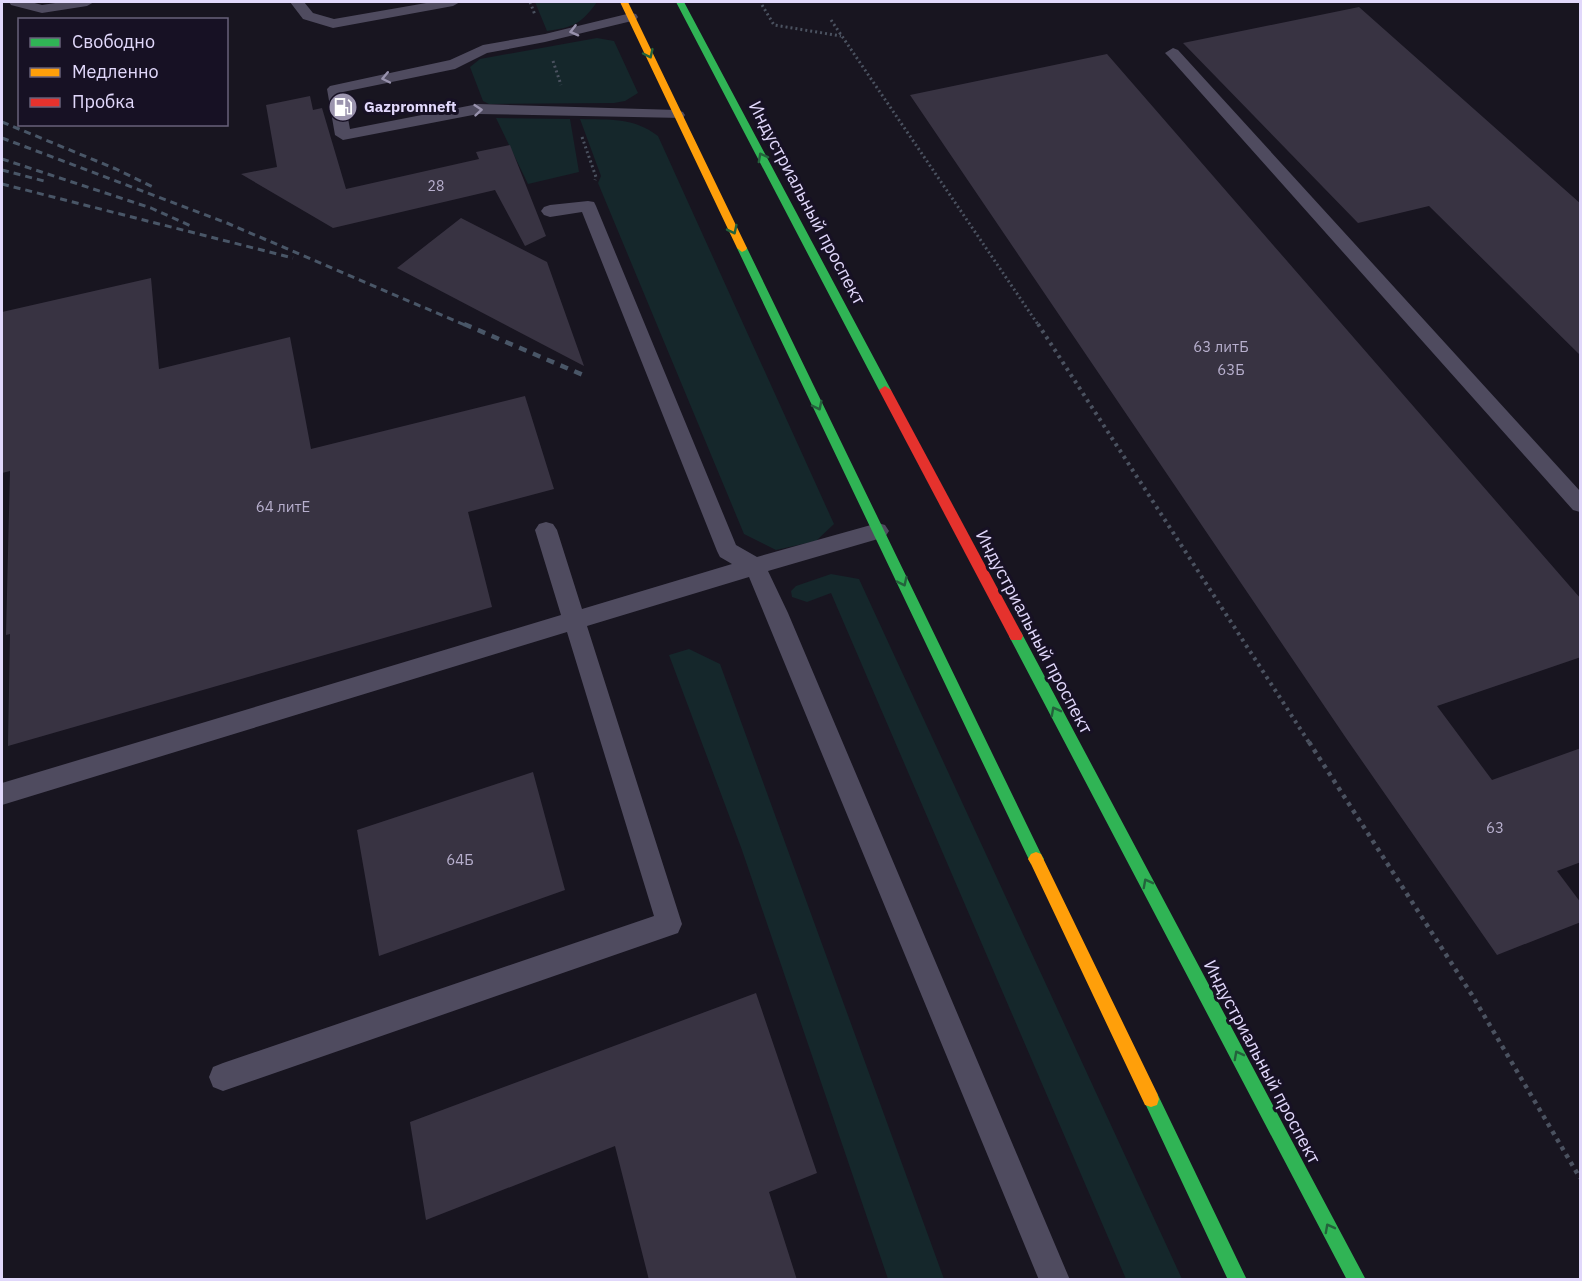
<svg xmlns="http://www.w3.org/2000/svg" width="1582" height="1281" font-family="'IBM Plex Sans',sans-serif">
<rect width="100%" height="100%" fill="#181520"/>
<path fill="#15272b" d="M 535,2 L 597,2 C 581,24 574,27 547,31 Z
M 597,38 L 614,41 L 638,93 L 625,101 L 614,103 L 489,104 L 483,101 L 470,67 L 480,59 Z
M 496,118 L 570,119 L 579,172 L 528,184 Z
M 580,119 C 610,120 633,117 658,136 L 834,524 L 816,541 L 776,550 L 744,534 L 598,183 L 601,176 Z
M 831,574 L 859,579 L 1182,1279 L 1126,1279 L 831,593 L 807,602 L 792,597 L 791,591 L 796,586 Z
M 689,649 L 720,664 L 944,1279 L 888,1279 L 742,850 L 669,655 Z"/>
<path fill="#383342" d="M 1359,7 L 1581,204 L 1581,356 L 1429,206 L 1358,223 L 1183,43 Z
M 1107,54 L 1581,599 L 1581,657 L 1437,706 L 1492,780 L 1581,748 L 1581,862 L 1557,871 L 1581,903 L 1581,922 L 1497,955 L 1346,738 L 910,95 Z
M 310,96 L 313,110 L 322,108 L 346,189 L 479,159 L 476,152 L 510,145 L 546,236 L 525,246 L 495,190 L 333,228 L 241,174 L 277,167 L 266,105 Z
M 461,218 L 547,262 L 584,366 L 397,268 Z
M 151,278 L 159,369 L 290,337 L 311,449 L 525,396 L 554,489 L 468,512 L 492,607 L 8,746 L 10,634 L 6,635 L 10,471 L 2,473 L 2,312 Z
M 533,772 L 565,890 L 379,956 L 357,830 Z
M 756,993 L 817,1173 L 769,1192 L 797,1280 L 649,1280 L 615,1146 L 426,1220 L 410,1122 Z"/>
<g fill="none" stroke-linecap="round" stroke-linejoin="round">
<path stroke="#4b5260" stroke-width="3" stroke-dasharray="2 3" stroke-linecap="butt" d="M 530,2 L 535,15
M 762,5 L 774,25 L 841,36
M 831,20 L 1039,326
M 553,61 L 561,85
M 582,137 L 596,177 L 595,180"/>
<path stroke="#4b5260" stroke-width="4" stroke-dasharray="3 4.5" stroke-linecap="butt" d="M 1038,324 L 1310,744"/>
<path stroke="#4b5260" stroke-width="4.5" stroke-dasharray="4 5" stroke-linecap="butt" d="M 1309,742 L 1472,995 L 1580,1178"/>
<path fill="#4f4b5f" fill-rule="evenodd" d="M 9,2 L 31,2 L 42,5 L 62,2 L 94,2 L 87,6 L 42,13 L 11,5 Z
M 290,2 L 304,2 L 313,13 L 334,19 L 432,2 L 460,2 L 453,6 L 333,28 L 303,19 Z
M 631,13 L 636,14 L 638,17 L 636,20 L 545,42 L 487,53 L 455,69 L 343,92 L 350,129 L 478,104 L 677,110 L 683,112 L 685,115 L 683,118 L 478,114 L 343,140 L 335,135 L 327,89 L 330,86 L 450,60 L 483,45 L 545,34 Z
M 1173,48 L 1178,50 L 1580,491 L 1580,512 L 1573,510 L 1168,56 L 1165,53 Z
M 588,201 L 594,202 L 596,206 L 736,545 L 757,557 L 878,523 L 885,525 L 889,531 L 885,537 L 878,539 L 768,571 L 788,613 L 1070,1280 L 1039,1280 L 749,577 L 587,626 L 682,924 L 678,933 L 223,1091 L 213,1087 L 209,1077 L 213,1067 L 223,1063 L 654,916 L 567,632 L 2,805 L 2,783 L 561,615 L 535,530 L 539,524 L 546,522 L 553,524 L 557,530 L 582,609 L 732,564 L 720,557 L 717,551 L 582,212 L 550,217 L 544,215 L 541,211 L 544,207 L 550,205 Z"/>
<path fill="#30b455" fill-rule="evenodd" d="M 676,2 L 684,2 L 891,390 L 889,393 L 885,394 L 879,390 Z
M 742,244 L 747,248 L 1041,854 L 1044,859 L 1041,864 L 1036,866 L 1031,864 L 737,248 Z
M 1016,630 L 1021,632 L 1366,1280 L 1347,1280 L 1011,640 L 1009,636 L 1011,632 Z
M 1151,1091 L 1157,1093 L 1247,1280 L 1228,1280 L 1143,1099 L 1145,1093 Z"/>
<path fill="#ff9f0a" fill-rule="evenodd" d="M 620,2 L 628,2 L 747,248 L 746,250 L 742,252 L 737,248 Z
M 1036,852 L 1041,854 L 1157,1093 L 1159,1099 L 1157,1105 L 1151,1107 L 1145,1105 L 1031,864 L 1028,859 L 1031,854 Z"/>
<path fill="#e5322d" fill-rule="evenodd" d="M 885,386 L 891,390 L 1021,632 L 1023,636 L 1021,640 L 1011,640 L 879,390 Z"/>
<path stroke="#495667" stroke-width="3" stroke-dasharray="7 5" stroke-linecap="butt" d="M 2,122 L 116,169 L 153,187
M 2,138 L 227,223 L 467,326
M 2,159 L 151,208 L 191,226
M 2,170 L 44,181
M 2,184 L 293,258"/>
<path stroke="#495667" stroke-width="4.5" stroke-dasharray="8 7" stroke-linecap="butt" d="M 464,324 L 583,375"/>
</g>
<defs><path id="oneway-chevron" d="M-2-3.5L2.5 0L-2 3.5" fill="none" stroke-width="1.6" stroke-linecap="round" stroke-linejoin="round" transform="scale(1.5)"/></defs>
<g stroke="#9892ad">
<use href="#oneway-chevron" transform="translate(574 31) rotate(166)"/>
<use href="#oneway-chevron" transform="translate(386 78) rotate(168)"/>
<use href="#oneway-chevron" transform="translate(478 110) rotate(-5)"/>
</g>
<g stroke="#24623c">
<use href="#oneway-chevron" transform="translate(649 54) rotate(65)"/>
<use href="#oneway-chevron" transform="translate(762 157) rotate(-118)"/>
<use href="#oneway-chevron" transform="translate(733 230) rotate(64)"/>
<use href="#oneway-chevron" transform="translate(818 406) rotate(64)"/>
<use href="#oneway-chevron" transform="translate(903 582) rotate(64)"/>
<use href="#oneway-chevron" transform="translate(1055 711) rotate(-118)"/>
<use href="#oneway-chevron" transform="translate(1147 883) rotate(-118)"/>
<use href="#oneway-chevron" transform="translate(1238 1055) rotate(-118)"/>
<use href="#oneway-chevron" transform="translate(1329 1228) rotate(-118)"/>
</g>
<defs>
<g id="fuel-disc" transform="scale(1.5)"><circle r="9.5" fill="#9b94ae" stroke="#171124"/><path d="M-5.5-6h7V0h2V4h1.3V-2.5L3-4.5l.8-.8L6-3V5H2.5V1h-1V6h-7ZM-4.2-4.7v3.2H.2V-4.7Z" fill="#fff"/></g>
</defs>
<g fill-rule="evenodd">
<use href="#fuel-disc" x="343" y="107"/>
</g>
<g text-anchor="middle" stroke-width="6" stroke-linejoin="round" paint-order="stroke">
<g font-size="14" fill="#b7afcd">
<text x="436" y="191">28</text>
</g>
<g font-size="15" font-weight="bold" fill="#e1d8fb" stroke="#171124" text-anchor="start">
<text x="364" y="112">Gazpromneft</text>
</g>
<g font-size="15" fill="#b7afcd">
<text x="1221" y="352">63 литБ</text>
<text x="1231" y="375">63Б</text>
<text x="283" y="512">64 литЕ</text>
<text x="1495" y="833">63</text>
<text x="460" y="865">64Б</text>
</g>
<g font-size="18" fill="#e1d8fb" stroke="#171124">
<text transform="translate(807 203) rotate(62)" y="6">Индустриальный проспект</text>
<text transform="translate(1034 632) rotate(62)" y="6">Индустриальный проспект</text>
<text transform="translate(1262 1062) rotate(62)" y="6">Индустриальный проспект</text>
</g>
</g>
<rect width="1582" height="1281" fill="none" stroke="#e1d8fb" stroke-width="6"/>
<rect x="18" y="18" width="210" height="108" fill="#171124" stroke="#68617a" stroke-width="1.5"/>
<rect x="30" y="38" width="30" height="9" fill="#30b455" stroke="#68617a" stroke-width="1.5"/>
<text x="72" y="48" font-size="18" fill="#e1d8fb">Свободно</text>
<rect x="30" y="68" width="30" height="9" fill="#ff9f0a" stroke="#68617a" stroke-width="1.5"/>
<text x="72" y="78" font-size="18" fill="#e1d8fb">Медленно</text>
<rect x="30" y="98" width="30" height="9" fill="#e5322d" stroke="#68617a" stroke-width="1.5"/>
<text x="72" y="108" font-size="18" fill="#e1d8fb">Пробка</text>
</svg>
